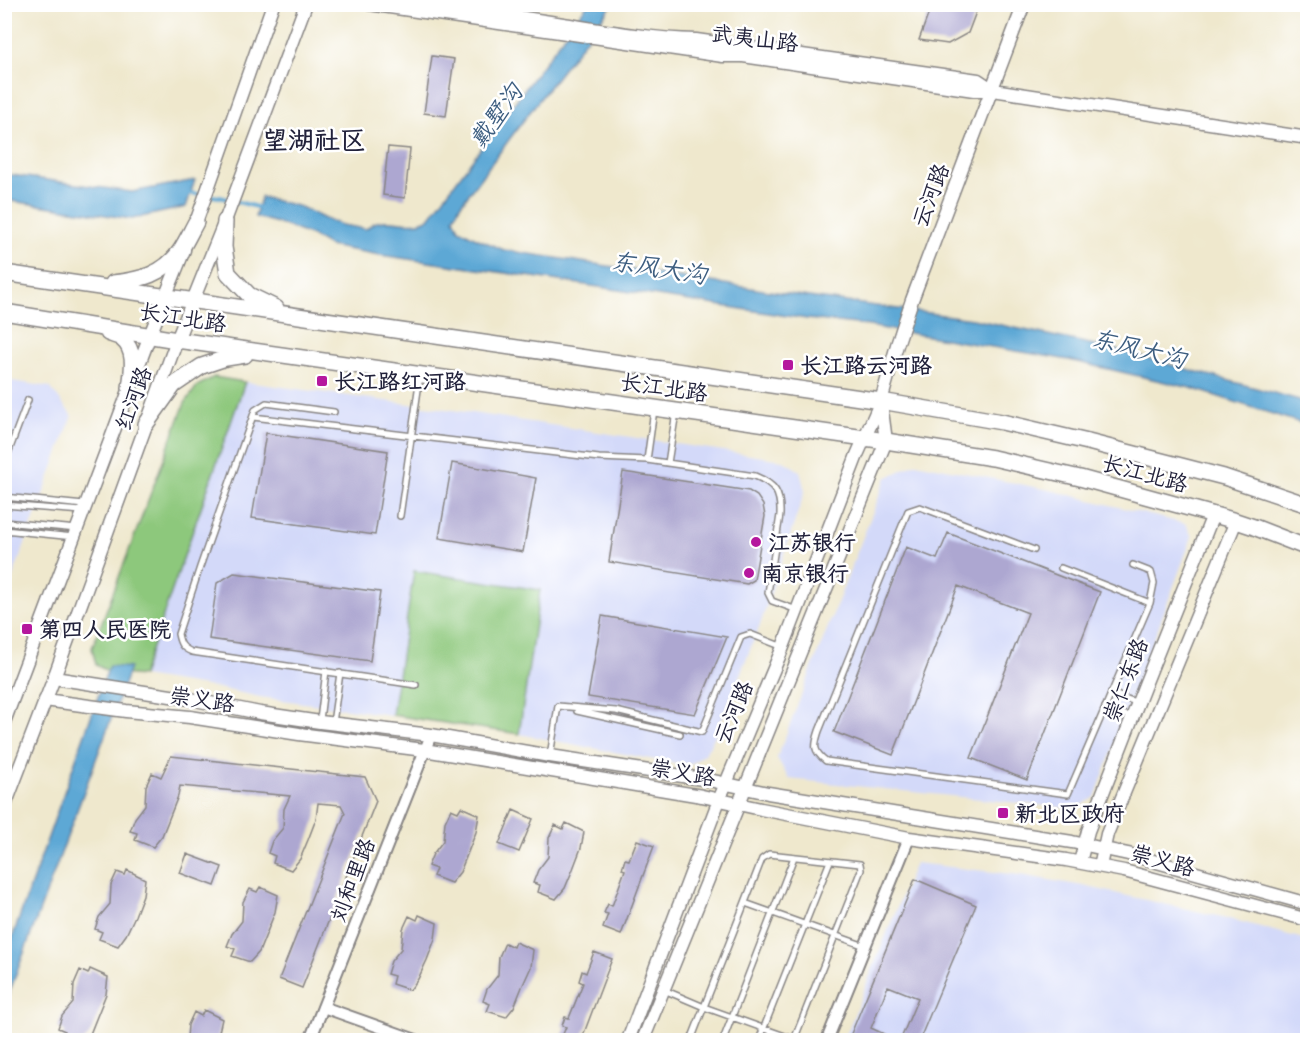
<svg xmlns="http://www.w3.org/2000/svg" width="1312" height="1045" font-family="'Shantell Sans','LXGW WenKai TC',sans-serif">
<rect width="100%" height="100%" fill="#fff"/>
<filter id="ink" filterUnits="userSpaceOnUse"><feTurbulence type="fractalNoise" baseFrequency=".0167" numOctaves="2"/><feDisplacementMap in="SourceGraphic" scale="12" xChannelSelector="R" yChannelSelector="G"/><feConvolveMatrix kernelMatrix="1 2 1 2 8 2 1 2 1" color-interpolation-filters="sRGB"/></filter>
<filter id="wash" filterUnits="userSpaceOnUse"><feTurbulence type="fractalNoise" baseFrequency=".008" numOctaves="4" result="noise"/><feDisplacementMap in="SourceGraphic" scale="24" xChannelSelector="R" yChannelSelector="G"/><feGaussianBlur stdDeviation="1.35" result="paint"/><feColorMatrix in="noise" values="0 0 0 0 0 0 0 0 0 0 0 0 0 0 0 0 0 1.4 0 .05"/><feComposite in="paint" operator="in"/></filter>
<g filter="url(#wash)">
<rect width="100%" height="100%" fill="#efe8cd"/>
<path fill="#d3d9f9" d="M 5,380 L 50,387 L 72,416 L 5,598 Z
M 245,382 L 439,408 L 782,460 L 800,471 L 805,491 L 760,625 L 716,734 L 705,754 L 691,764 L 677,764 L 519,734 L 540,591 L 414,571 L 392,715 L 260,697 L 218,688 L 142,676 Z
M 916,463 L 1054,491 L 1186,524 L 1192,537 L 1095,797 L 1076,809 L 789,779 L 777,758 L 886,478 Z
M 915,863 L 1020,875 L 1083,886 L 1227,918 L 1307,940 L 1307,1040 L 844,1040 Z"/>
<path fill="#8dc87c" stroke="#58755c" stroke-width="1.5" d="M 214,377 L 245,382 L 142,676 L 111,673 L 96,665 L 92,648 L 185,403 L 197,386 Z
M 414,571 L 540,590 L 519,734 L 392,715 Z"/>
<path fill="#5da8d5" stroke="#406588" stroke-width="1.5" d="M 587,5 L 612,5 L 520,125 L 459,207 L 454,218 L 459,229 L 476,238 L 504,250 L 809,297 L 973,319 L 1113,349 L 1307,402 L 1307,425 L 1191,388 L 1069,360 L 857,324 L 807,319 L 540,278 L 380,255 L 329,246 L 312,236 L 281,224 L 255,217 L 261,197 L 301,207 L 325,219 L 342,225 L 366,229 C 369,227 371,224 374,223 C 392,216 411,229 429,218 Z
M 5,174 L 132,192 L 195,180 L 186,207 L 132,219 L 5,200 Z
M 109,666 L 130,668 L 5,1004 L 5,958 Z"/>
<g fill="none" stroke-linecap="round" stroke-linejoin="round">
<path stroke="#5da8d5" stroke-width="4" d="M 188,193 L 220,197 L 260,208"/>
</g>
<g id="blocks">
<path fill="#ada7d1" d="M 932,4 L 979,4 L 968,33 L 948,44 L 919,40 Z
M 432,56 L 454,59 L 446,116 L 424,113 Z
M 388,147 L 410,149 L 405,198 L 383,195 Z
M 266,433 L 388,451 L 375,535 L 252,518 Z
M 452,463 L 536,478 L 523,552 L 439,538 Z
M 623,472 L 749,491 L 757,496 L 763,505 L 765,516 L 754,580 L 747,584 L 609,562 Z
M 948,533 L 1100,592 L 1027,780 L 971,758 L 1028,613 L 958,586 L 893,755 L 834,732 L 906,547 L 937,559 Z
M 234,573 L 380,592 L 370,661 L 209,639 L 217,583 Z
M 602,616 L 727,637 L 695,714 L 588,697 Z
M 171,756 L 365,777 L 376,801 L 302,988 L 279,979 L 345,813 L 341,805 L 318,803 L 316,819 L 308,840 L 300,859 L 291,870 L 273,863 L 275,856 L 268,853 L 272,841 L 283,828 L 284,809 L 290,796 L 180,786 L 178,796 L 162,836 L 153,847 L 135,840 L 137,833 L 130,831 L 135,818 L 145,805 L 146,786 L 152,773 L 161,777 Z
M 461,807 L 479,815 L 476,832 L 460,872 L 451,883 L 433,876 L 436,869 L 428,866 L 433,854 L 443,841 L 445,822 L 451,809 L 458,812 Z
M 513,810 L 533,819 L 519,852 L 499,844 Z
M 566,823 L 584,832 L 581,848 L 573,869 L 565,888 L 556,899 L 538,892 L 540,885 L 533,883 L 538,870 L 548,857 L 549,838 L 555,825 L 563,829 Z
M 637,840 L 654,846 L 621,935 L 603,928 L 608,914 L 604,913 L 608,904 L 612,906 L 625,870 L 622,869 L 625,859 L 629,860 Z
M 187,854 L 222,867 L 215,886 L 180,873 Z
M 127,870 L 145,879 L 143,895 L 135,916 L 126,935 L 118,946 L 99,939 L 102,932 L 95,929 L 99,917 L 110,904 L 111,885 L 117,872 L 125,875 Z
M 915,879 L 976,905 L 934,1005 L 919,1041 L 900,1041 L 918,998 L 888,986 L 871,1028 L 899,1041 L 848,1041 Z
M 260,887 L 278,895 L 275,912 L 259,952 L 250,962 L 232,956 L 235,949 L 227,946 L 232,934 L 242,921 L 243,902 L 250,889 L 257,892 Z
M 419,915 L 437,923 L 435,939 L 427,960 L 418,979 L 410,990 L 392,984 L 394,976 L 387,974 L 391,961 L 401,949 L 403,929 L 409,916 L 417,920 Z
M 515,942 L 533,950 L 531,967 L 522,987 L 514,1007 L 506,1017 L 487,1011 L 490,1004 L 483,1001 L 487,989 L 498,975 L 499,957 L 505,943 L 513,947 Z
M 594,952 L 612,959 L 581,1041 L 560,1041 L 566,1027 L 562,1026 L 565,1017 L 569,1018 L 583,983 L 579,981 L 582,971 L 586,973 Z
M 90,969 L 108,977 L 106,994 L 90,1034 L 84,1041 L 70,1041 L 63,1038 L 65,1031 L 58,1028 L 62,1016 L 73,1003 L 74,984 L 80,970 L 88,974 Z
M 204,1010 L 222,1019 L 217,1041 L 192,1041 L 187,1038 L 188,1025 L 194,1012 L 201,1016 Z"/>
</g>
</g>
<g filter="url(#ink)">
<use href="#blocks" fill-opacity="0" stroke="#888584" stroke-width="1.5"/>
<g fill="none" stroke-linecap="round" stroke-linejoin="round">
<g stroke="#888584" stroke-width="8">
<path id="service" d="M 334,412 L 266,403 L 255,410 L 200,567 L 178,634 C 180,644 182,648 192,652 L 416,685
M 253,417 L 599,458 L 647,460 L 755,476 C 775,484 781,493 780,515 L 768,593 L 772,601 L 797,610
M 647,460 L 654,410
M 668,463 L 676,412
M 4,464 L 28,400
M 4,497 L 84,505
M 4,505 L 82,511
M 400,516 L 420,376
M 4,522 L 77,529
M 4,530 L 74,537
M 1034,550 L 920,507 L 908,511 L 819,731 C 814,746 813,751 826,761 L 1068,794 L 1150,603 L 1154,583 L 1151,572 L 1133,565
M 1061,568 L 1150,603
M 1111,693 L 1138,703
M 558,706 L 616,711 L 702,732 L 741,637 L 750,634 L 783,647
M 1105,707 L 1131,717
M 577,711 L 680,734
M 320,720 L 326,671
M 333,723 L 340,673
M 550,756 L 558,706 L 559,706
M 745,903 L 865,946
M 664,990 L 704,1007 L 796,1040
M 691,1040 L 762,859 L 769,854 L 860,864 L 861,870 L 794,1040
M 723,1040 L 794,857
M 759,1040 L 830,861"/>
</g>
<g stroke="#888584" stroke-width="14">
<path id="minor" d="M 323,1007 L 416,1040
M 310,1040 L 431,735
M 827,1040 L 909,838"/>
</g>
<g stroke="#888584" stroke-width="15">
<path id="tertiary" d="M 369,4 L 723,56 L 743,56 L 974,90 L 993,90 L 1308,138
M 436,4 C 478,11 521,17 563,24 C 607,31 651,39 696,40 L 978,80 L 993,90
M 194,228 L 273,4
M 54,678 L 190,699 L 260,713 L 320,722 L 431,735 L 550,756 L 709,780 L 768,793 L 1072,842 L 1128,854 L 1308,904
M 45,700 L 126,711 L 190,717 L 299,734 L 424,750 L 702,796 L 761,809 L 909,838 L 1066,860 L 1124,871 L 1308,920
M 4,722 L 150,335 L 184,250
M 4,808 L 54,678 L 177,340 L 225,221 L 306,4
M 1080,862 L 1088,831 L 1146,682 L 1213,515
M 1100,866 L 1107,834 L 1236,521
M 628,1040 L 719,800 L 783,647 L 857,455 L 881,401 L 897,345 L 912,300 L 1024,4
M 643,1040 L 886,441 L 881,403"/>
</g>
<g stroke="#888584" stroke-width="18">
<path id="primary" d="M 225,221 L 224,247 L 228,273 L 249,295 L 276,308
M 4,273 L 881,401 L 1002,422 L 1088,442 L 1224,477 L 1308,505
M 113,283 C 140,280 163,275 180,251 C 186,242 191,231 196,222
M 4,312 L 177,340 L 886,441 L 993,458 L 1080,478 L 1236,521 L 1254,527 L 1308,548
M 108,333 C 112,335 119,336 122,339 C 137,351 132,372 130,388
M 146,424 L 174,385 L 202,366 L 226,358 L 245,355"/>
</g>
<use href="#service" stroke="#fff" stroke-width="5"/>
<use href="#minor" stroke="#fff" stroke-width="10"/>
<use href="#tertiary" stroke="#fff" stroke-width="12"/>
<use href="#primary" stroke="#fff" stroke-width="15"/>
</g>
</g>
<g fill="#b5179e" stroke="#fff" stroke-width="2">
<rect x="782" y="359" width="12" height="12" rx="3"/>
<rect x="316" y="375" width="12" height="12" rx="3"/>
<circle cx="756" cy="542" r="6"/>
<circle cx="749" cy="573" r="6"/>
<rect x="21" y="623" width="12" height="12" rx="3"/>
<rect x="997" y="807" width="12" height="12" rx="3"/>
</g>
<g text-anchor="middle" stroke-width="5" stroke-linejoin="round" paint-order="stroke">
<g font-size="22" fill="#22223b" stroke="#fff">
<text transform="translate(755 38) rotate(7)" y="8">武夷山路</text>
<text transform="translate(930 195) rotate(-69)" y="8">云河路</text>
<text transform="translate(183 317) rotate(9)" y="8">长江北路</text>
<text transform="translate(664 387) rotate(8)" y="8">长江北路</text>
<text transform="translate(133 398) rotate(-70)" y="8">红河路</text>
<text transform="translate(1145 473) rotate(15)" y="8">长江北路</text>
<text transform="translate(1125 680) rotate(-69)" y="8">崇仁东路</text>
<text transform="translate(202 699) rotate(8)" y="8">崇义路</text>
<text transform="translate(733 712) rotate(-67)" y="8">云河路</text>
<text transform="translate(683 772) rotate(10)" y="8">崇义路</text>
<text transform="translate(1163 860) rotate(15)" y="8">崇义路</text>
<text transform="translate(352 880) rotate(-69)" y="8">刘和里路</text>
</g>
<g font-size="22" font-weight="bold" fill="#22223b" stroke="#fff" text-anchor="start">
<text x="800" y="373">长江路云河路</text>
<text x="334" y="389">长江路红河路</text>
<text x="768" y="550">江苏银行</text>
<text x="761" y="581">南京银行</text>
<text x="39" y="637">第四人民医院</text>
<text x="1015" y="821">新北区政府</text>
</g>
<g font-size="24" font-style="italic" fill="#3d5e80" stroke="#fff">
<text transform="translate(496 116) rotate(-54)" y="8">戴墅沟</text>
<text transform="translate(659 268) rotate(9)" y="8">东风大沟</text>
<text transform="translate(1139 349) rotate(14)" y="8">东风大沟</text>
</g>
<g font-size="26" font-weight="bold" fill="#22223b" stroke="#fff">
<text x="314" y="149">望湖社区</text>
</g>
</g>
<rect width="1312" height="1045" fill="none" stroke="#fff" stroke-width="24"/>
</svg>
